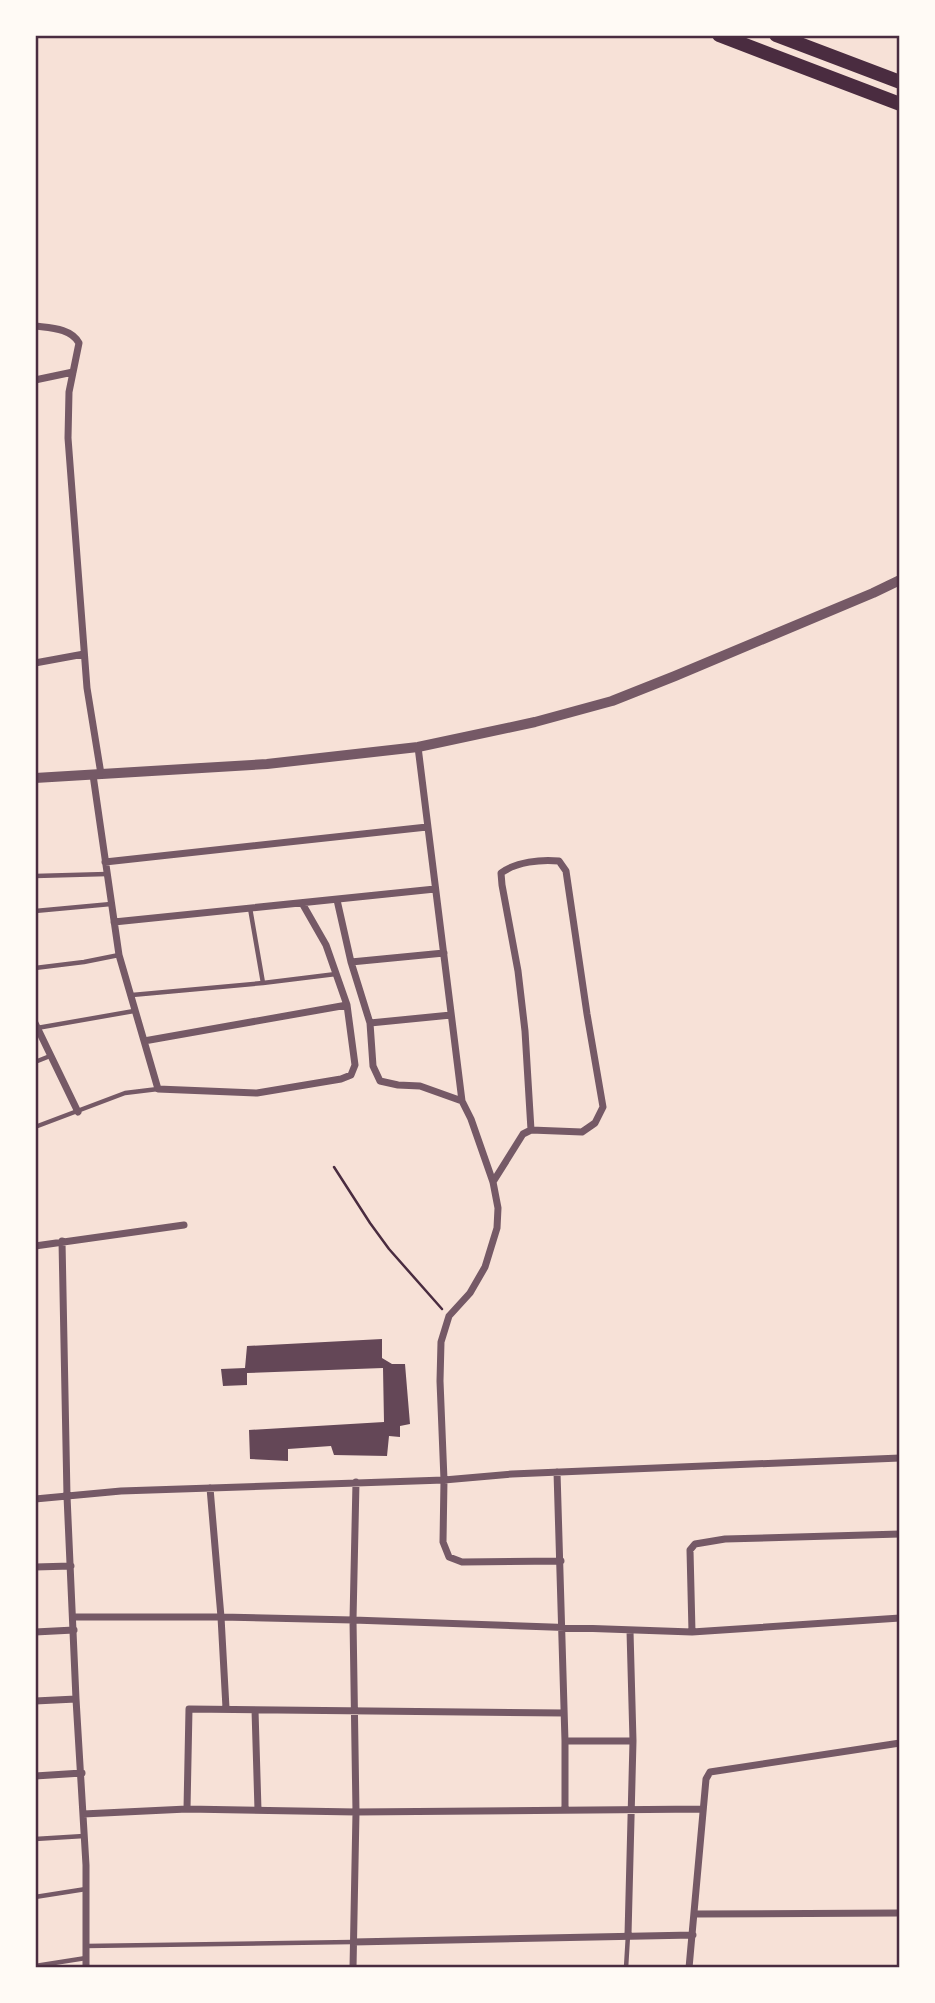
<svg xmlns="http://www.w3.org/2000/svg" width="935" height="2003" font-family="'Playfair Display',serif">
<rect width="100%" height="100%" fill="#f7e1d7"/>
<path fill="#644757" d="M 382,1339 L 382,1358 L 392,1364 L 405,1364 L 410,1424 L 400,1426 L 400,1437 L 389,1436 L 387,1456 L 334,1455 L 331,1446 L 288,1449 L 288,1461 L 250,1459 L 249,1430 L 384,1422 L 383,1368 L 247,1373 L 247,1385 L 223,1386 L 221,1369 L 245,1368 L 247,1346 Z"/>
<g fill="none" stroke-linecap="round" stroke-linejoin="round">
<path stroke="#4a2c40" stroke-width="2.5" d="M 334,1167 L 370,1223 L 389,1249 L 442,1309"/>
<path stroke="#755966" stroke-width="4.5" d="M 35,876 L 107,874
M 250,908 L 263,983
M 35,911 L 111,904
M 35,968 L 84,962 L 119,955
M 132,995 L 263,983 L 336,974
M 37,1028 L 134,1011
M 35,1062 L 50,1056
M 35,1127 L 125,1093 L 158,1089
M 35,1839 L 84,1836
M 35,1897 L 86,1889
M 86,1946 L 352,1942
M 35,1966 L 86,1958
M 626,1968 L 628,1935"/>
<path stroke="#755966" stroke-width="7" d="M 35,326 C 50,328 71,328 79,343 L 69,392 L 68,438 L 87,688 L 101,774
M 35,380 L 73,372
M 35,663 L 84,654
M 418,747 L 462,1101 L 471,1119 L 493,1182 L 498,1208 L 497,1228 L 485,1267 L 470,1293 L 449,1316 L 441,1342 L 440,1381 L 444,1480 L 443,1542 L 449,1557 L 462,1562 L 561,1561
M 93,775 L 119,955 L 158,1089 L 257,1093 L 341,1079 L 351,1075 L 355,1065 L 347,1005 L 326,945 L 302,903
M 105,862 L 427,827
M 337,900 L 351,962 L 370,1023 L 373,1066 L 380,1081 L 398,1085 L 420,1086 L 462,1101
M 114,922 L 435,889
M 351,962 L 444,953
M 35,1023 L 78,1112
M 370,1023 L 451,1015
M 144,1041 L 347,1005
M 493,1182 L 523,1134 L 531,1130 L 582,1132 L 595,1123 L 603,1107 L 587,1014 L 566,871 L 559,861 C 541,859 516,862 501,873 L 502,885 L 518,971 L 525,1031 L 531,1130
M 62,1241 L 67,1496 L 76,1699 L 86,1865 L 86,1968
M 35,1246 L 184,1225
M 557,1472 L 565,1741 L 565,1809
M 210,1488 L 221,1617 L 226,1708
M 35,1499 L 121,1491 L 444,1480 L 512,1474 L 900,1458
M 35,1567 L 71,1566
M 73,1617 L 221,1617 L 353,1620 L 692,1632 L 900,1618
M 35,1632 L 74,1630
M 692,1632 L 690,1550 L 695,1544 L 725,1539 L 900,1534
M 35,1701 L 76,1699
M 255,1710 L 258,1810
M 565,1741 L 633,1741
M 35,1776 L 82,1773
M 187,1809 L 189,1709 L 564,1713
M 83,1814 L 187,1809 L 356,1812 L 703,1809
M 695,1914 L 900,1913
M 628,1935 L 633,1741 L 630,1631
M 353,1942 L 693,1935
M 353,1968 L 356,1812 L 353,1620 L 356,1482
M 689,1968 L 706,1779 L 710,1772 L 900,1743"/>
<path stroke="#755966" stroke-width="10" d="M 35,778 L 267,764 L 418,747 L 535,722 L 612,701 L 675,676 L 873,593 L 900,580"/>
<path stroke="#4a2c40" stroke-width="14" d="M 719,35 L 900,104
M 776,35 L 900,82"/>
</g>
<rect width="935" height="2003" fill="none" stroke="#fffaf5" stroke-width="74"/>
<rect x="37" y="37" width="861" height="1929" fill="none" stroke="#4a2c40" stroke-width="2.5"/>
</svg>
